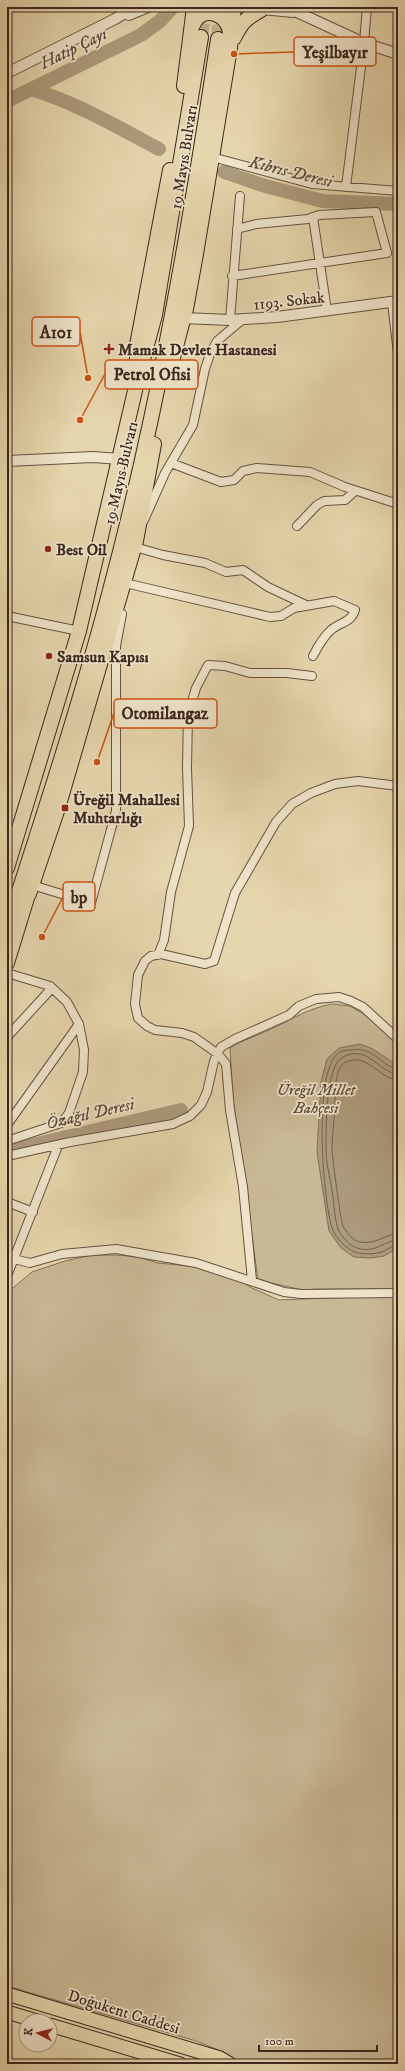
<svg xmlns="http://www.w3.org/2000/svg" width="405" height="2071" font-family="'IM FELL DW Pica',serif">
<rect width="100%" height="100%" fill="#e6d6ad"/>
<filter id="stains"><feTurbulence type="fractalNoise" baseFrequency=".005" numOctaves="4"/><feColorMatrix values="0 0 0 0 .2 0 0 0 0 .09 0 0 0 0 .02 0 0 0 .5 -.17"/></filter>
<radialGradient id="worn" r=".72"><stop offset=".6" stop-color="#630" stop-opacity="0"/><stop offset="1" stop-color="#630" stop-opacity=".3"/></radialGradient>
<path fill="#c9b895" stroke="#826f5a" d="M 332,1004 L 350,1006 L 367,1016 L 398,1044 L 398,1290 L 389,1289 L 314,1289 L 307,1291 L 258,1280 L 233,1098 L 230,1048 C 243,1040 256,1036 269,1030 C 293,1019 306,1009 332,1004 Z
M 92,1255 L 120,1255 L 142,1258 L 158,1263 L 200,1267 L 232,1276 L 252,1288 L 279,1300 L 398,1295 L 398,2064 L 241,2064 L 223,2052 L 196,2041 L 7,1986 L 7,1293 L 32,1272 L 65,1261 Z"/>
<path fill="#ac9a7c" stroke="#7f6c56" d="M 360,1044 L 373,1049 L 398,1066 L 398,1248 L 384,1256 L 372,1258 L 354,1257 L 341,1248 L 329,1231 L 317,1152 L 321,1082 L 327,1059 L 339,1048 Z"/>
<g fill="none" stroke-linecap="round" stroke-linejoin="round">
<path stroke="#74604d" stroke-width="1" d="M 398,1069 C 381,1067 374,1046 352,1050 C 349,1050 343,1050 340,1052 C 312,1067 323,1200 332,1228 C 335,1237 346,1249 355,1252 C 362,1255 375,1254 382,1252 C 387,1250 392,1245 398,1245
M 398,1074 C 379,1073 368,1044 343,1057 C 325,1065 326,1132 326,1150 C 326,1163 330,1177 332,1190 C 334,1201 334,1214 337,1226 C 339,1234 349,1246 357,1248 C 376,1254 385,1240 398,1240
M 398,1080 C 379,1079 367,1052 346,1062 C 334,1067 335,1097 335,1108 C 334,1122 332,1136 332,1150 C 333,1161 340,1218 343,1226 C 346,1232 353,1241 360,1242 C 377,1245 384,1234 398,1234"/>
<path stroke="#ac9a7c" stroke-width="14" d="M 31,89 C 77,103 117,127 159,149
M 7,101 L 141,35 L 160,21 L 172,8
M 224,172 L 265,186 L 323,201 L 398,204
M 7,1151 L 181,1110"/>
<path stroke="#c4b390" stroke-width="14" stroke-dasharray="14 7" stroke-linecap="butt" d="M 201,37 L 205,7
M 218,39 L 221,7"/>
<g stroke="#665242" stroke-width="10">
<path id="minor" d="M 212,157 L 312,184 L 398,191
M 346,187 L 364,43 L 367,7
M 313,217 L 327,311
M 232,276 L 387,253 L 376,212 L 319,215 L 308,219 L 256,224 L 237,229
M 392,303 L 398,354
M 230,320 L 240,196
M 171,463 L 221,482 L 234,480 L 243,471 L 257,468 L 310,472 L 345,487 L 398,504
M 144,520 L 165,473 L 193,425 L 205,369 L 210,354 L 217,341 L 242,320
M 297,526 L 317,505 L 324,501 L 345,500 L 355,491
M 135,547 L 163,555 L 205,563 L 226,572 L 243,570 L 268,587 L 306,605
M 125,583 L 270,617 L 281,616 L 294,608 L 334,601 L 355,610 C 351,623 340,622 331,630 C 323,637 318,646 313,656
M 7,616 L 79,631
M 32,885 L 91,903 L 116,811 L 116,646 L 122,614
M 158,955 L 164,940 L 171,892 L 189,826 L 187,768 L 188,715 L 196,688 L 208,665 L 225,666 L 250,673 L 287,673 L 312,676
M 7,973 L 50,986 L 67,1002 L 79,1024 L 84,1050 L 83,1072 L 69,1113 L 61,1123 L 7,1141
M 7,1037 L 52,988
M 7,1125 L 79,1024
M 7,1156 L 70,1142 L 173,1124 L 190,1116 L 201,1105 L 207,1092 L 214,1061 L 221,1047 L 235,1039 L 289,1015 L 299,1006 L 316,999 L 339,997 L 351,1001 L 363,1007 L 398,1039
M 7,1202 L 33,1212
M 14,1259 L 30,1263 L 62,1254 L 116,1249 L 196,1263 L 284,1292 L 301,1294 L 398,1293
M 7,1276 L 58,1146
M 252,1280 L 243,1187 L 230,1110 L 226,1064 L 218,1054 L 194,1037 L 182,1033 L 155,1030 L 147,1026 L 138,1018 L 135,1004 L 138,975 L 145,961 L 151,956 L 161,954 L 205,964 L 214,961 L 235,893 L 276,822 L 292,804 L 311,793 L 335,784 L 358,781 L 398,786"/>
</g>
<g stroke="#665242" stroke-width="12">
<path id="tertiary" d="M 240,7 L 293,12
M 286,7 L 364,43 L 398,54
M 129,15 L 148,7
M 7,73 L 115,19 L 135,7
M 183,318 L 230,320 L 277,317 L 398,301
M 7,461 L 93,457 L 120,459"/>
</g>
<g stroke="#3c261e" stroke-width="15">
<path id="primary" d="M 7,1994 L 220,2058 L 230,2064
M 7,2012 L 37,2021
M 50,2025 L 180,2064"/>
</g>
<g stroke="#3c261e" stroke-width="16">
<path id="trunk" d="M 192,27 C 201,3 230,13 230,35
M 234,38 C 242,22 245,19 261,10
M 184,86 L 194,7
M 137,364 L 137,345 L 170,170
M 170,369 L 186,309 L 196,254 L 230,48 L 234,7
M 7,868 L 79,631 L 137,382 L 155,315 L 201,37
M 29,894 L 58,808 L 136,541 L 154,444
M 7,928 C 43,817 79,707 109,594 C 158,412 190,225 218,39
M 7,963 L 31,885"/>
</g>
<use href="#minor" stroke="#efe4ca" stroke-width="8"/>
<use href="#tertiary" stroke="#efe4ca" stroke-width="10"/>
<use href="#primary" stroke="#e6d6ad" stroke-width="13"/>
<use href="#trunk" stroke="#e6d6ad" stroke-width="14"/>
</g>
<g fill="#8f2418" stroke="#efe4ca" stroke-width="1.5">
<path d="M107 343h4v4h4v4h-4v4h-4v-4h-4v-4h4z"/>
<circle cx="48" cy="549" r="4"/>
<circle cx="49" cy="656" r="4"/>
<rect x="61" y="804" width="8" height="8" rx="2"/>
</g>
<g text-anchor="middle" stroke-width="3.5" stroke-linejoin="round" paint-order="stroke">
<g font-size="16" fill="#3c261e" stroke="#efe4ca">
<text transform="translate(183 157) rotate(-81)" y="6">19 Mayıs Bulvarı</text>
<text transform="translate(289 300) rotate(-6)" y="6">1193. Sokak</text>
<text transform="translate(120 473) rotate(-77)" y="6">19 Mayıs Bulvarı</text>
<text transform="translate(124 2011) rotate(17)" y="6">Doğukent Caddesi</text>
</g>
<g font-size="16" font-weight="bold" fill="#3c261e" stroke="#efe4ca" text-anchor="start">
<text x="118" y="355">Mamak Devlet Hastanesi</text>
<text x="56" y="555">Best Oil</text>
<text x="57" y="662">Samsun Kapısı</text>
<text x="73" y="805">Üreğil Mahallesi<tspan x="73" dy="18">Muhtarlığı</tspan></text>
</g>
<g font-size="16" font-style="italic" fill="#5f4a3c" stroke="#efe4ca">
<text x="316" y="1095">Üreğil Millet<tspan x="316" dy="18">Bahçesi</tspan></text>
</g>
<g font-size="17" font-style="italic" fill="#5e493a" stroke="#efe4ca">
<text transform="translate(73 48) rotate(-26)" y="6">Hatip Çayı</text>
<text transform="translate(291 171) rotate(14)" y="6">Kıbrıs Deresi</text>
<text transform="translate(90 1113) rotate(-13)" y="6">Özağıl Deresi</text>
</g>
</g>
<path fill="none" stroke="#ce510f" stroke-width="1.5" d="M234 54L294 52M88 378L80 332M80 420L105 374M97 762L114 713M42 937L63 897"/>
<g fill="#ce510f" stroke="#efe4ca" stroke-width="1.5">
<circle cx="234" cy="54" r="4"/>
<circle cx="88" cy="378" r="4"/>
<circle cx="80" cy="420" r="4"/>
<circle cx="97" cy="762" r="4"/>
<circle cx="42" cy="937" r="4"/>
</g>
<g fill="#efe4ca" stroke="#ce510f" stroke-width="1.5">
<rect x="294" y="37" width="82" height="29" rx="4"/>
<rect x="32" y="317" width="48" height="29" rx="4"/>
<rect x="105" y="360" width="93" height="29" rx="4"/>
<rect x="114" y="699" width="103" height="29" rx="4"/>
<rect x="63" y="882" width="32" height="29" rx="4"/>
</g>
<g font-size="17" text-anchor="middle" font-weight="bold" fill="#3c261e">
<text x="335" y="58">Yeşilbayır</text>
<text x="56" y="338">A101</text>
<text x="152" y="380">Petrol Ofisi</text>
<text x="165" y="719">Otomilangaz</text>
<text x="79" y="903">bp</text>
</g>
<rect width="405" height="2071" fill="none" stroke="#e6d6ad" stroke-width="24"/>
<rect x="8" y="8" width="389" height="2055" fill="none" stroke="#3c261e" stroke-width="2"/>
<rect x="12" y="12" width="381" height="2047" fill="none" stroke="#3c261e"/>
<g transform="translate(38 2033) rotate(277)"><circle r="19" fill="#efe4ca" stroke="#a79885"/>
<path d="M0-3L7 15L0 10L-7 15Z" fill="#8f2418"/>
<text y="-6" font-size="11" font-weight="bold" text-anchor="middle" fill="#3c261e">K</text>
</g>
<path d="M259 2045v6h118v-6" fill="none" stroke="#3c261e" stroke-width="2"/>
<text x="265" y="2045" font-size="12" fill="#3c261e" stroke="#efe4ca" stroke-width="3" paint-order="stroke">100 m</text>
<rect width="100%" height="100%" filter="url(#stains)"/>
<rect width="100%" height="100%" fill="url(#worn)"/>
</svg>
